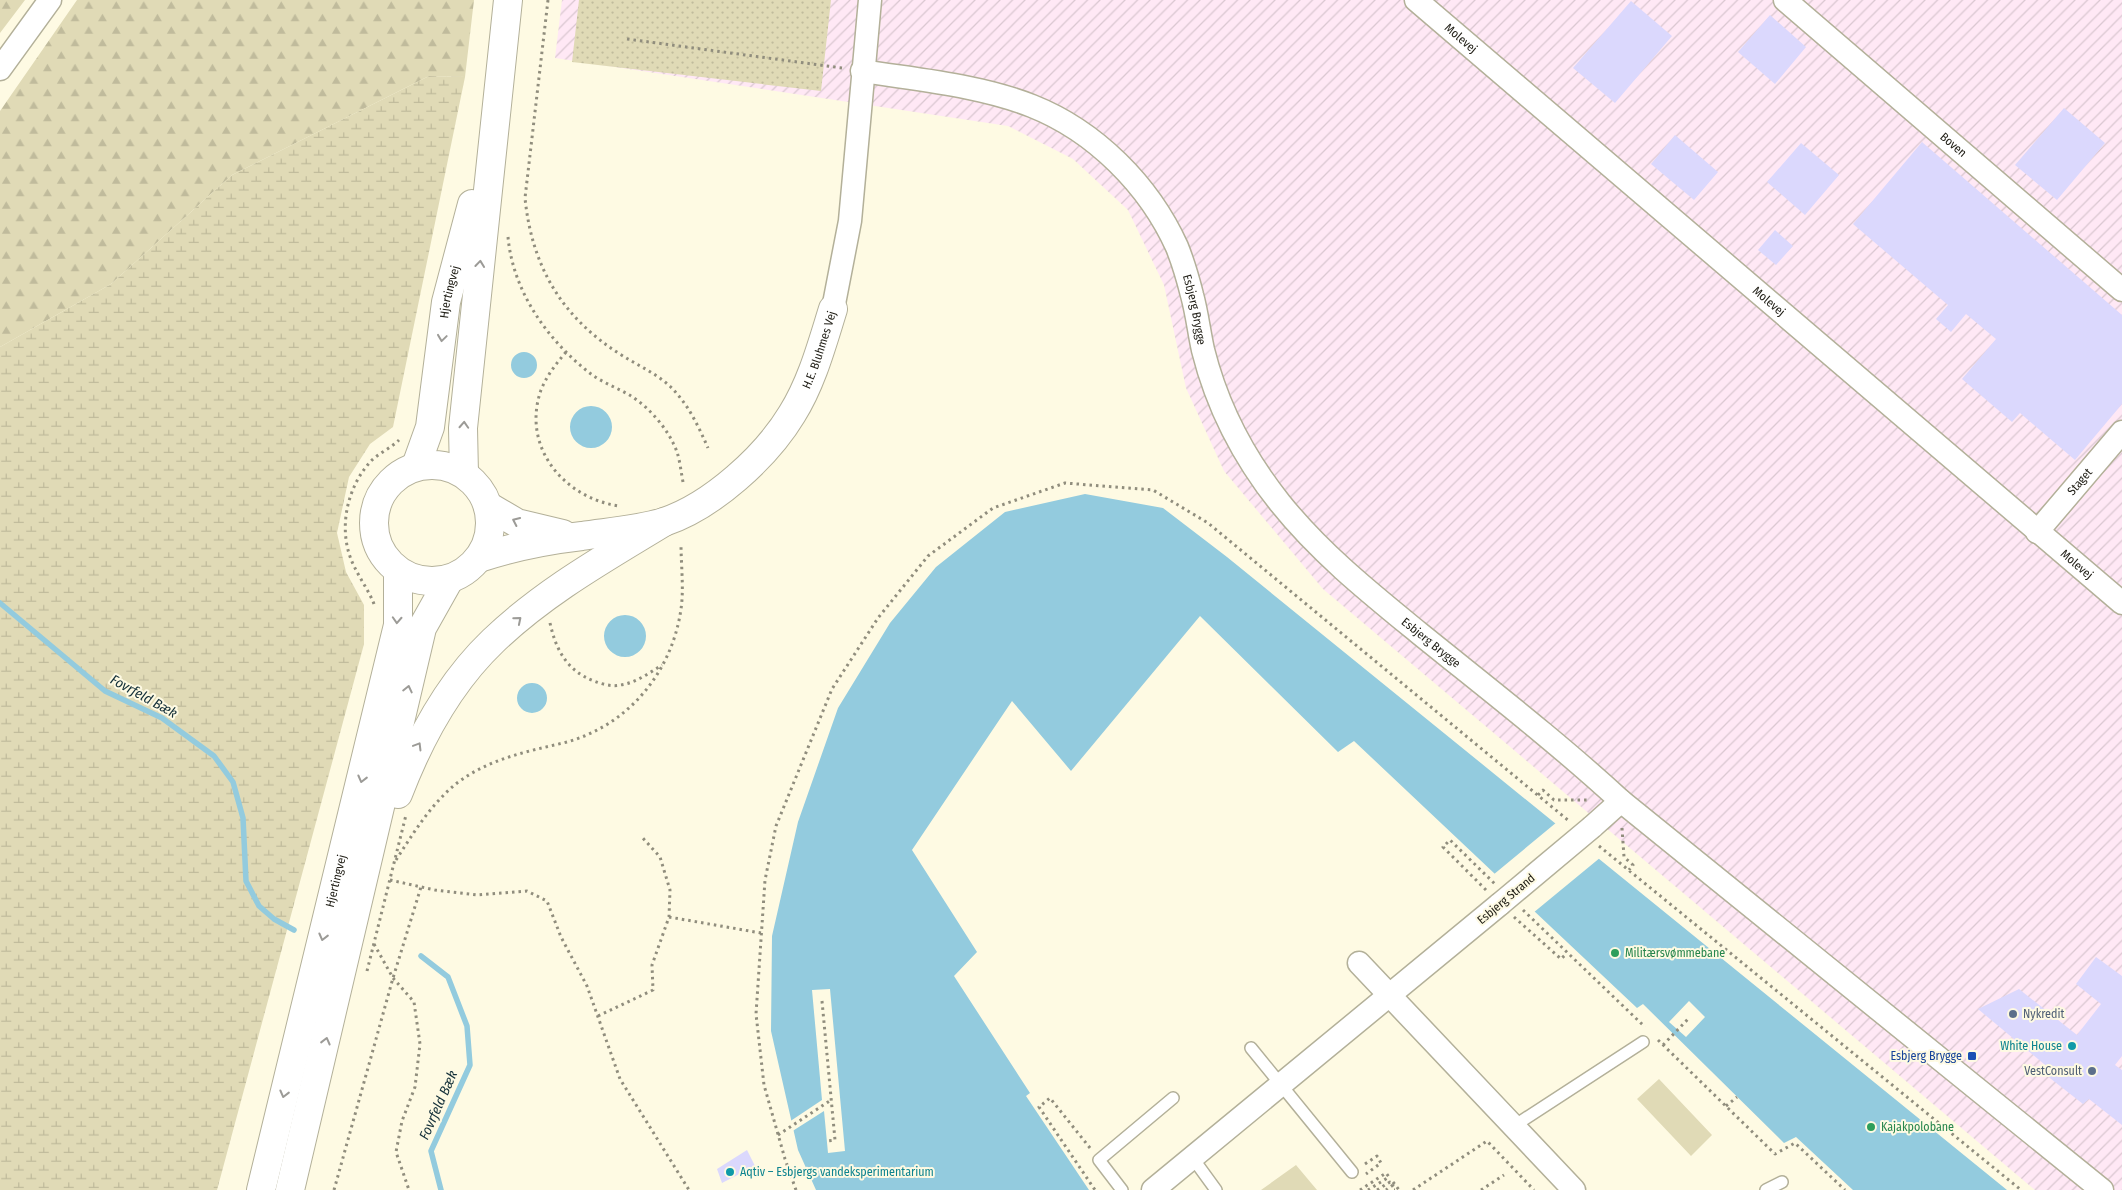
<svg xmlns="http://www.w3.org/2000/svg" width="2122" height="1190" font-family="'Fira Sans Condensed',sans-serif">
<defs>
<pattern id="industrial-furrows" width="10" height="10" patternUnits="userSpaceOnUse" patternTransform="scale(1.25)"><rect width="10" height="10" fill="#ffe8f5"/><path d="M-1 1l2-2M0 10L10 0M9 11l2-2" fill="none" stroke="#dac7d1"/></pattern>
<pattern id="grass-dots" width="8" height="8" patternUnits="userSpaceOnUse" patternTransform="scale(1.25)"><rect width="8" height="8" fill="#e0dab6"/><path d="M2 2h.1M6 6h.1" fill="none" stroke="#c0bb9c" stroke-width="1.8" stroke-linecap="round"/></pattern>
<pattern id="forest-firs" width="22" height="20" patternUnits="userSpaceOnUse" patternTransform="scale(1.25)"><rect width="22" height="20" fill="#e0dab6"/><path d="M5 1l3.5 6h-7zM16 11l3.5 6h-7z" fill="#c0bb9c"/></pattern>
<pattern id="wetland-marsh" width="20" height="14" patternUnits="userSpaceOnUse" patternTransform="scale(1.25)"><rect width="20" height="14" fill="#e0dab6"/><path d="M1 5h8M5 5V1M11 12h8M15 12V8" fill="none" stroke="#c0bb9c"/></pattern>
</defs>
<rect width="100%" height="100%" fill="#fefae3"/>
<path fill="url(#industrial-furrows)" d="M 562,0 L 2122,0 L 2122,1190 L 2035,1190 L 1323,589 L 1224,471 L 1186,388 L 1164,285 L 1128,210 L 1073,159 L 1008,126 L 555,58 Z"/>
<path fill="url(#grass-dots)" d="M 579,0 L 831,0 L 821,91 L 572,62 Z"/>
<path fill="url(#forest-firs)" d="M 0,0 L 25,0 L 0,33 Z
M 77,0 L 474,0 L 465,77 L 429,76 L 232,175 L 111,284 L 0,347 L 0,111 Z"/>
<path fill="url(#wetland-marsh)" d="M 429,76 L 465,77 L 393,427 L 370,444 L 349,477 L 337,533 L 346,572 L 364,605 L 364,644 L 217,1190 L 0,1190 L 0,347 L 111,284 L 232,175 Z"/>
<path fill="#e0dab6" d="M 1659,1079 L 1712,1135 L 1691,1156 L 1637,1099 Z
M 1296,1165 L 1317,1190 L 1261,1190 Z"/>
<path fill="#93cbde" d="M511 365a13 13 0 1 1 26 0a13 13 0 1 1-26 0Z
M570 427a21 21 0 1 1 42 0a21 21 0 1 1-42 0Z
M 1085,494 L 1163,508 L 1227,557 L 2007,1190 L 1853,1190 L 1796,1137 L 1784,1143 L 1643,1004 L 1637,1008 L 1354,741 L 1338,752 L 1200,616 L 1071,771 L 1012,701 L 912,850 L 977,952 L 954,976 L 1030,1093 L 1026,1096 L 1089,1190 L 816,1190 L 798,1150 L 771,1031 L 772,936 L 798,822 L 838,708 L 890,623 L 936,567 L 1005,512 Z
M604 636a21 21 0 1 1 42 0a21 21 0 1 1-42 0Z
M517 698a15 15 0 1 1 30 0a15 15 0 1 1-30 0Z"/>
<path fill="#fefae3" d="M 1557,822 L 1601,857 L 1533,913 L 1493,875 Z
M 830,989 L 845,1151 L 828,1153 L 824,1111 L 791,1132 L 789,1122 L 822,1100 L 812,990 Z
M 1689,1001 L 1705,1017 L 1686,1037 L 1669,1022 Z"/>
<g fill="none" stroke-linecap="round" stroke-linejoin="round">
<path stroke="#93cbde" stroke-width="5.5" d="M 0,603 L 105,691 L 162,718 L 214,756 L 233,782 L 243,818 L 246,881 L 259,906 L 274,919 L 294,930
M 421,956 L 448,977 L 467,1026 L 470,1065 L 431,1151 L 441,1190"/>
</g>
<path fill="#dbd8fd" d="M 1631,1 L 1672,36 L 1615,103 L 1573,68 Z
M 1770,15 L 1806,47 L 1775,84 L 1738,52 Z
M 2064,108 L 2105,143 L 2057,200 L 2015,165 Z
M 1675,135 L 1718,172 L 1694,200 L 1651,164 Z
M 1922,142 L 2122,315 L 2122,404 L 2075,460 L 2020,413 L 2012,422 L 1962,379 L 1996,339 L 1966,314 L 1951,332 L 1936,319 L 1948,305 L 1853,224 Z
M 1801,143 L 1839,175 L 1805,215 L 1767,182 Z
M 1775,230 L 1793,246 L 1776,265 L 1758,250 Z
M 2096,957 L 2122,976 L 2122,1056 L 2115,1065 L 2122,1070 L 2122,1125 L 2089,1099 L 2083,1104 L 2046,1075 L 2050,1069 L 1978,1009 L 2019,989 L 2077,1035 L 2101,1004 L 2076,984 Z
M 747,1150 L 755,1166 L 722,1183 L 717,1169 Z"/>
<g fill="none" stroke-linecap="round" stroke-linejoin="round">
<g stroke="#b3b099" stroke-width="14">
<path id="lane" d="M 1251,1048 L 1352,1172
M 1514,1126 L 1643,1042
M 1192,1157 L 1216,1190
M 1122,1190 L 1099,1160 L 1173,1098
M 1766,1190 L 1782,1182"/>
</g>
<g stroke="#b3b099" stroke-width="25">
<g id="street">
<path id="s1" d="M 1416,0 L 2122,603"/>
<path id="s2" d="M 1785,0 L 2122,290"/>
<path d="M 0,69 L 50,0"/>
<path id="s3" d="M 862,71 C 918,80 979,85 1032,106 C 1095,131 1149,185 1177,247 C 1183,262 1188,279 1192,295 C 1197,313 1199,332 1203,350 C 1217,406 1244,458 1280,503 C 1320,553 1370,593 1419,633 C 1487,688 1557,742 1621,801 L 2102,1190"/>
<path d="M 833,309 L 850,221 L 870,0"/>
<path id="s4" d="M 2037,532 L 2122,432"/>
<path d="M 1592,827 L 1621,801"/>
<path d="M 1359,963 L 1574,1190"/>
<path d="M 1153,1190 L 1500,904"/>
</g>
</g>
<g stroke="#b3b099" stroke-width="30">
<g id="secondary">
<circle cx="432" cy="523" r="58"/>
<path id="s5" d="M 416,466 L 430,427 L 446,302 L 472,204"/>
<path d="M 464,474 L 463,428 L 508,0"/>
<path d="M 488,506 L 517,523 L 563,534"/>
<path id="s6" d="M 479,558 C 512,547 547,540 582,536 C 609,532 638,530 664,522 C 712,506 766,457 792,414 C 812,382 822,344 833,309"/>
<path d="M 398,794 C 419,739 450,682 493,641 C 544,592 605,558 664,522"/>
<path id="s7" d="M 261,1190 L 398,625 L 398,572"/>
<path d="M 290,1190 L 422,628 L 449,580"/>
</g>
</g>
<path stroke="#908d7d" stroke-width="3" stroke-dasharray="2.5 4" stroke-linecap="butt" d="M 548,0 L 525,198 C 532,268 563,319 623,356 C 642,368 663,376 678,395 C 691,410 700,430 708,448
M 627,39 L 842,68
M 508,237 C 513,292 548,341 591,374 C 603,383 618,388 631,396 C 650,408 669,430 677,452 C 680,461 681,472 683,482
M 566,352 C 556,364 547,375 541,390 C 521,447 564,498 619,506
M 374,604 C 369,591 360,579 354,566 C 337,532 346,488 371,461 C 379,453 391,448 399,440
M 550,623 C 556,650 567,671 594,681 C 602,684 612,687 620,685 C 636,683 649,673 662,665
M 1538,795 L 1543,790 L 1554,800 L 1589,800
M 1622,828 L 1624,857 L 1633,865 L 1629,870
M 1599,846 L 2021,1190
M 396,860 C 414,832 431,804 457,783 C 489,759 525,752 563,743 C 627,727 672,673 681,609 C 684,589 681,565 681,544
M 390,880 L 435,890 L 477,895 L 527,891 L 547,901 L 561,937 L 587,986 L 620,1079 L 689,1190
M 1486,890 L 1443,847 L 1450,840 L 1495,884
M 1523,910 L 1645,1027
M 669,917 L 761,933
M 1514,917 L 1561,959 L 1567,953
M 374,944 L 393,978 L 414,1002 L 420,1044 L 415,1087 L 402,1121 L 396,1152 L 409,1190
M 367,971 L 406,815
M 822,1001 L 835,1140 L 827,1141
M 598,1016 L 653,990 L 652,965 L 669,917 L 670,890 L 660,857 L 641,836
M 1658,1040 L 1775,1154 L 1795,1143 L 1845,1190
M 1663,1045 L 1689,1018
M 1726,1106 L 1737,1097
M 778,1135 L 831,1100
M 1090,1148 L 1050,1098 L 1039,1107 L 1095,1190
M 1365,1164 L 1377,1156 L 1381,1163 L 1366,1174
M 1393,1182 L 1399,1190
M 334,1190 L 393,978 L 421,887
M 796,1190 L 785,1159 L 764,1085 L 756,1014 L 765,880 L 776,826 L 832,689 L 878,618 L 928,556 L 993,508 L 1065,483 L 1153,490 L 1208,523 L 1569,821
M 1360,1190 L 1386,1173 L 1389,1177 L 1368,1190
M 1377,1190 L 1390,1182 L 1393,1185 L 1386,1190
M 1394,1190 L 1395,1190
M 1413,1190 L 1487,1141 L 1534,1190
M 1481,1190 L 1504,1175"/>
<use href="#lane" stroke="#fff" stroke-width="11"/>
<use href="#street" stroke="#fff" stroke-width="22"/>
<use href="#secondary" stroke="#fff" stroke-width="28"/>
<g stroke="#b3b099" stroke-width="25" stroke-linecap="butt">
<path id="street-bridge" d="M 1500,904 L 1592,827"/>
</g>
<use href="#street-bridge" stroke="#fff" stroke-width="22"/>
</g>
<defs><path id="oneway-chevron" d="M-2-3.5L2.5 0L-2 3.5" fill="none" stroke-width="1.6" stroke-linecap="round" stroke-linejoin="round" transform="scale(1.25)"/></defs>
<g stroke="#9c9b97">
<use href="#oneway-chevron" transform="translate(480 264) rotate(-84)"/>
<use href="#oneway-chevron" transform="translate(442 338) rotate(98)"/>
<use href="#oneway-chevron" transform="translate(464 425) rotate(-87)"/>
<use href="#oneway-chevron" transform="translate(516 521) rotate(-155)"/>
<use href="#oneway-chevron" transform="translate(397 620) rotate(93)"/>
<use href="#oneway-chevron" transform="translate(518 620) rotate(-40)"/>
<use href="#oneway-chevron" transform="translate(408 689) rotate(-77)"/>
<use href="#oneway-chevron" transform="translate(418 746) rotate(-59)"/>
<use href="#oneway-chevron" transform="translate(362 779) rotate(104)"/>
<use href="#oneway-chevron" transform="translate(323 937) rotate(104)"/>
<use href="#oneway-chevron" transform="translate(326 1041) rotate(-76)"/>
<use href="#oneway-chevron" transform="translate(284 1094) rotate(104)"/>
</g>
<g fill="#2e9e5b" stroke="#fefae3" stroke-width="2">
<circle cx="1615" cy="953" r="5"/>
<circle cx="1871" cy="1127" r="5"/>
</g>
<g fill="#5c6f8a" stroke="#fefae3" stroke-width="2">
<circle cx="2013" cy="1014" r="5"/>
<circle cx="2092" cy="1071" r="5"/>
</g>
<g fill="#0f9aa8" stroke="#fefae3" stroke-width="2">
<circle cx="2072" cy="1046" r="5"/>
<circle cx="730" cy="1172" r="5"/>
</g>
<rect fill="#1a4fb4" stroke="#fefae3" stroke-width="2" x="1967" y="1051" width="10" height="10" rx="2.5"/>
<g text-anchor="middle" stroke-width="4" stroke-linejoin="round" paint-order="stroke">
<g font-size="12" fill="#222018" stroke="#fefae3">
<text dy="4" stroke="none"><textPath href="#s1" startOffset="59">Molevej</textPath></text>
<text dy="4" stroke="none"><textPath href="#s2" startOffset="222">Boven</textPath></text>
<text dy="4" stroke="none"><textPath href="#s5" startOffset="178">Hjertingvej</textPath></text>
<text dy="4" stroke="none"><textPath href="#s1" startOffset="464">Molevej</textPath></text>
<text dy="4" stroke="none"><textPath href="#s3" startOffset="446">Esbjerg Brygge</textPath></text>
<text dy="4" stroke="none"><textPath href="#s6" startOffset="429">H.E. Bluhmes Vej</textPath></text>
<text dy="4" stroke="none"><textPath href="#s4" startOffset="66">Staget</textPath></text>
<text dy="4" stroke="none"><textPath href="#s1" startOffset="869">Molevej</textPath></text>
<text dy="4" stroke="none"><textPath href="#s3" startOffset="866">Esbjerg Brygge</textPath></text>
<text dy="4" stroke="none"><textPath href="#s7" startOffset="318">Hjertingvej</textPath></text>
<text transform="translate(1506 899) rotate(-40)" y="4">Esbjerg Strand</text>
</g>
<g font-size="12" fill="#27864d" stroke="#fefae3" text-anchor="start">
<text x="1625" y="957">Militærsvømmebane</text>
<text x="1881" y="1131">Kajakpolobane</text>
</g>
<g font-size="12" fill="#4e5e75" stroke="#fefae3" text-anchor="start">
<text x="2023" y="1018">Nykredit</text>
<text x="2082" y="1075" text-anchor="end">VestConsult</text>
</g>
<g font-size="12" fill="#0d838f" stroke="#fefae3" text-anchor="end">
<text x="2062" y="1050">White House</text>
<text x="740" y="1176" text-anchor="start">Aqtiv – Esbjergs vandeksperimentarium</text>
</g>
<g font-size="12" fill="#164399" stroke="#fefae3" text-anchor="end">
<text x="1962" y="1060">Esbjerg Brygge</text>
</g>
<g font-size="14" font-style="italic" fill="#132f38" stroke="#fefae3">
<text transform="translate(144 696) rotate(29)" y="5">Fovrfeld Bæk</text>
<text transform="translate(438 1105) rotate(-66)" y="5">Fovrfeld Bæk</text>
</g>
</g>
</svg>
